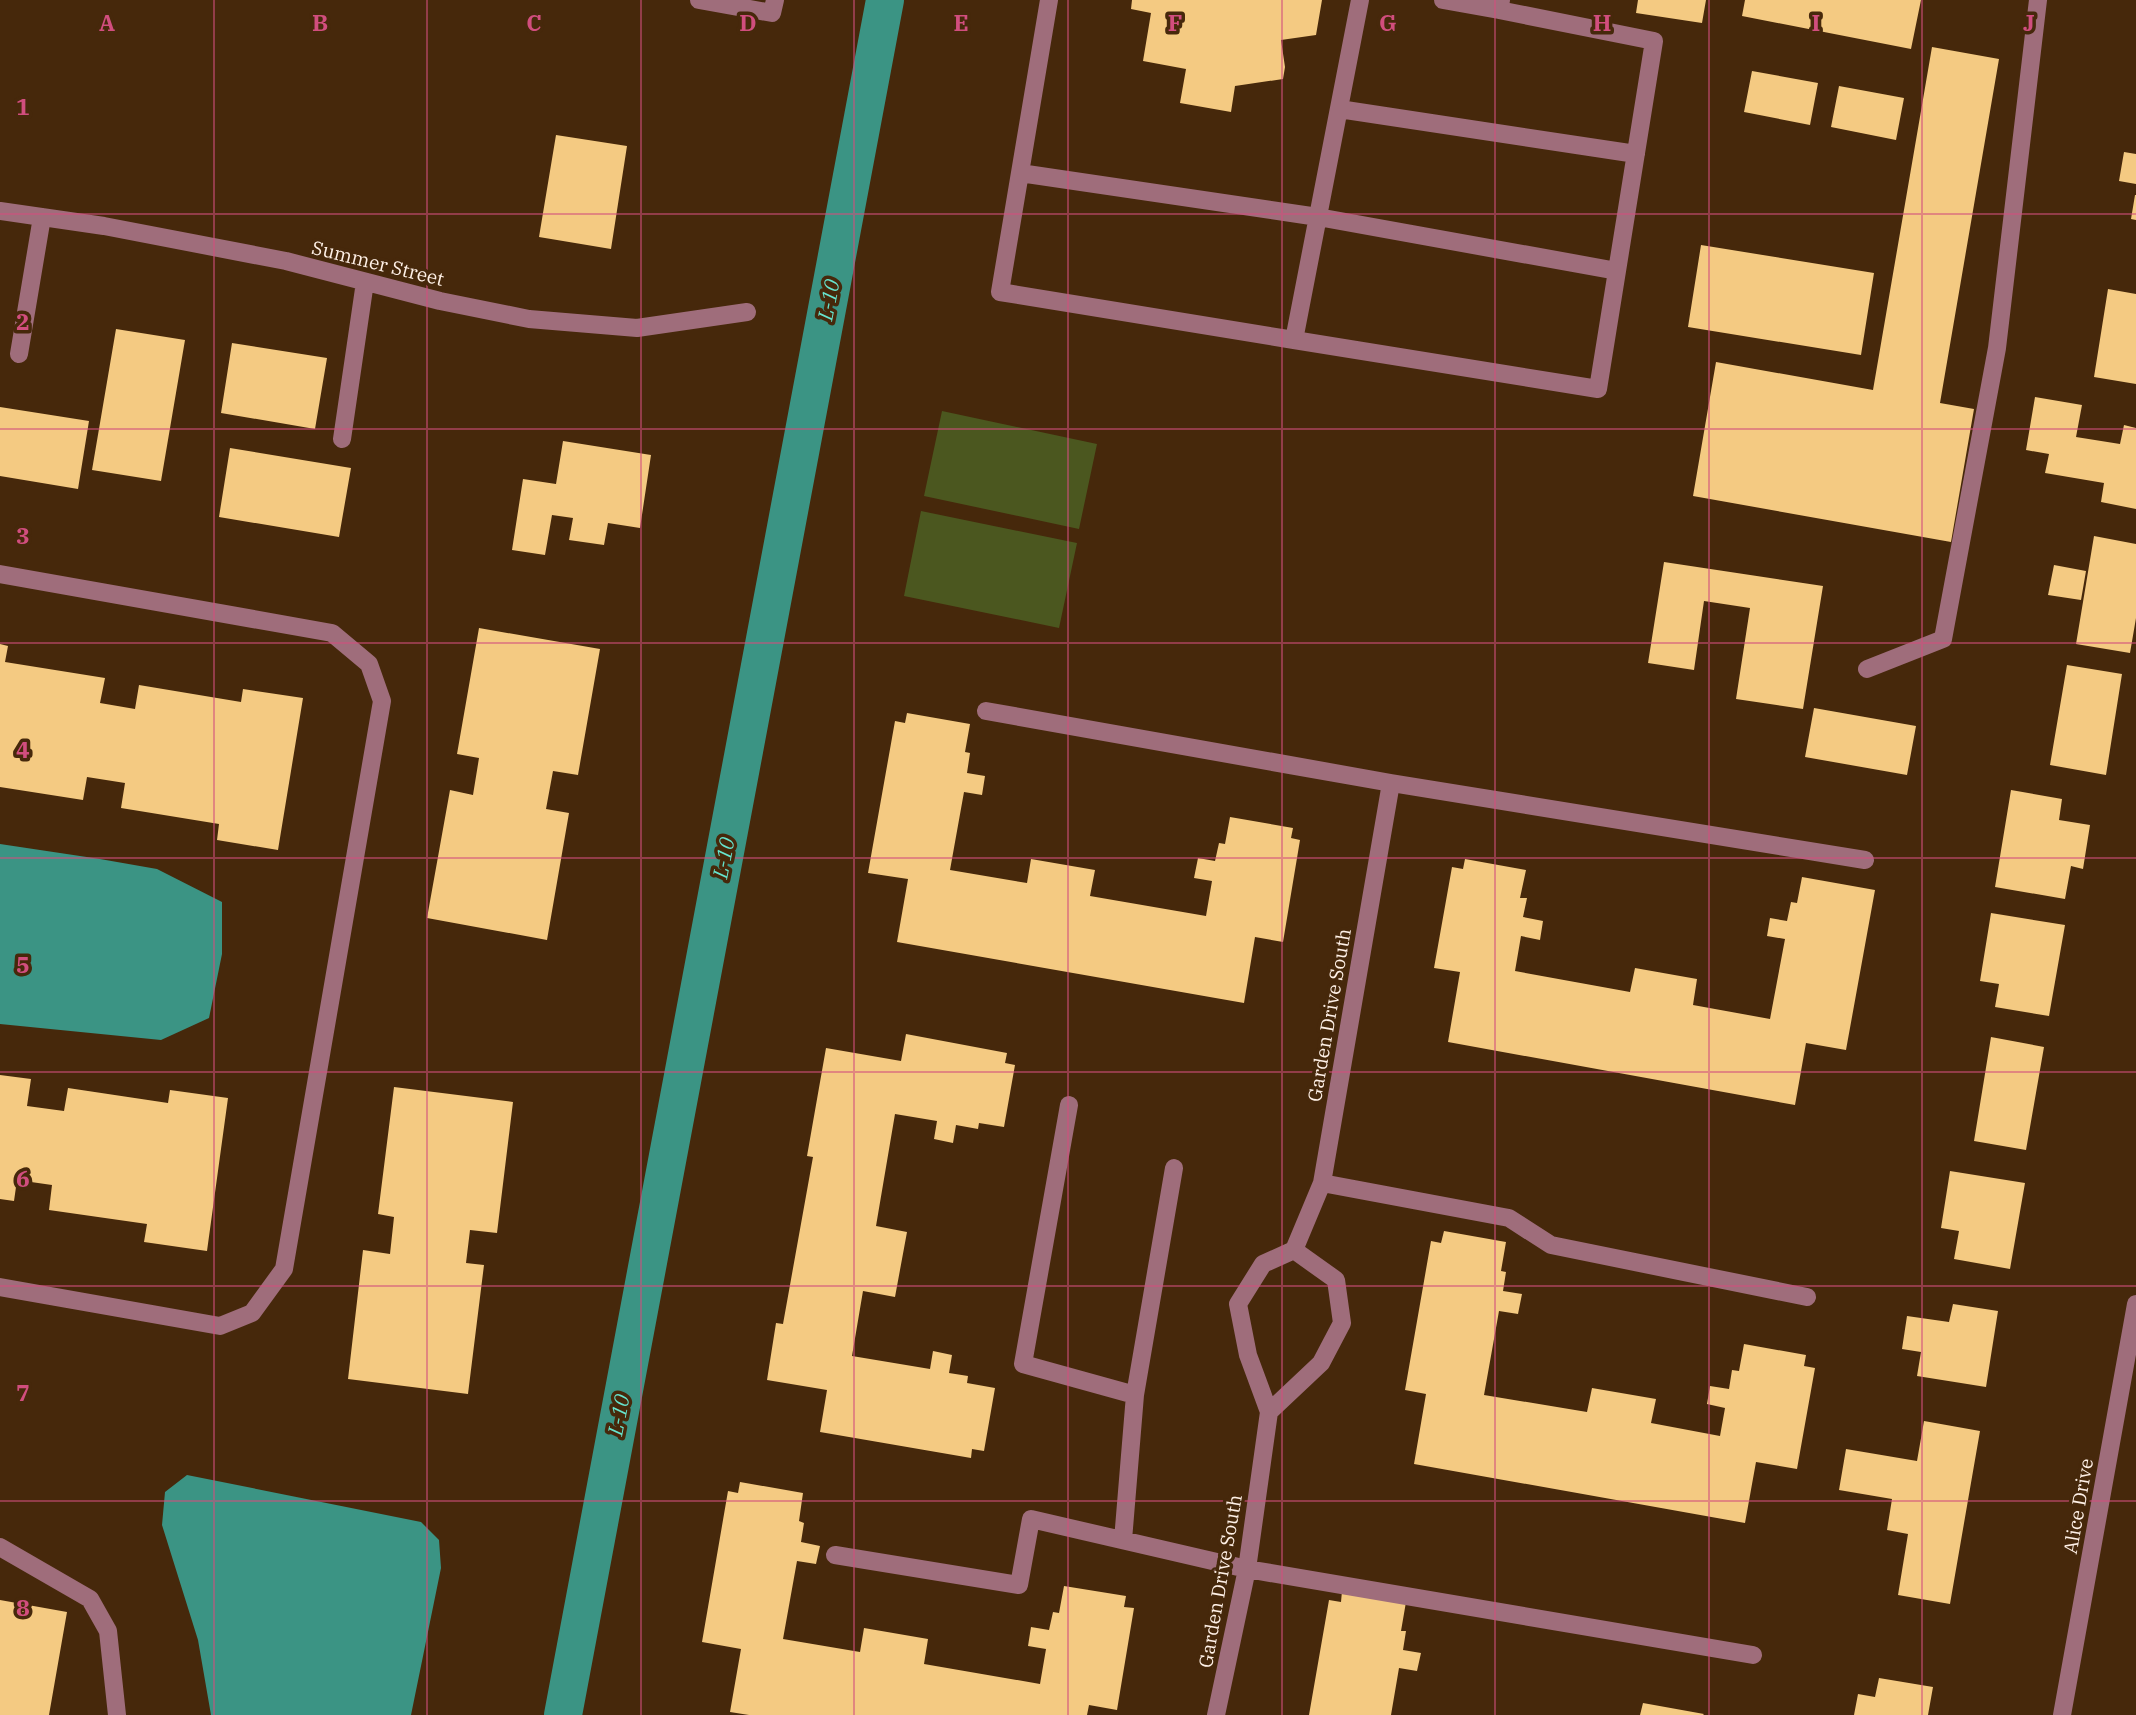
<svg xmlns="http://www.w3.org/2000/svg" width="2136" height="1715" font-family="'IBM Plex Serif',serif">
<rect width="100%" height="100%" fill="#46280b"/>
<path fill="#4b571f" d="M 942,411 L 1097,444 L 1079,529 L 924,496 Z
M 921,511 L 1077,543 L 1059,628 L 904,596 Z"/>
<path fill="#3b9484" d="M 0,844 L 100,859 L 157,869 L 222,902 L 222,954 L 209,1018 L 161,1040 L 0,1024 Z
M 187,1475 L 421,1522 L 439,1540 L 441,1568 L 411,1715 L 211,1715 L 198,1640 L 162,1525 L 165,1492 Z"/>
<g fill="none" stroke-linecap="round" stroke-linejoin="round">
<path stroke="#3b9484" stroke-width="38" d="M 563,1715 L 885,0"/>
</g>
<path fill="#f4ca82" d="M 1132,0 L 1322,0 L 1316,35 L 1281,40 L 1285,67 L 1283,79 L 1235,86 L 1231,112 L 1180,103 L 1186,69 L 1143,61 L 1151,13 L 1131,9 Z
M 1638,0 L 1706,0 L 1702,23 L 1636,13 Z
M 1745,0 L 1921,0 L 1911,49 L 1742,16 Z
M 1932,47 L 1999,59 L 1940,403 L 1974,409 L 1951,542 L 1693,496 L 1716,362 L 1873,390 Z
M 1752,71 L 1818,83 L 1810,125 L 1744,112 Z
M 1839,86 L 1904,98 L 1896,140 L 1831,127 Z
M 556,135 L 627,146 L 611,249 L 539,237 Z
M 2124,152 L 2136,154 L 2136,184 L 2119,181 Z
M 2135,195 L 2136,195 L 2136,220 L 2131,219 Z
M 1701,245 L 1874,273 L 1861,355 L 1688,327 Z
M 2108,289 L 2136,294 L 2136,384 L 2094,377 Z
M 116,329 L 185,340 L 161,481 L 92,470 Z
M 232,343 L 327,358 L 315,429 L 221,413 Z
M 2035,397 L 2082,405 L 2076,437 L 2120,444 L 2124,425 L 2136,428 L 2136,509 L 2101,502 L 2104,483 L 2045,473 L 2049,454 L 2026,450 Z
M 0,407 L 89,421 L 78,489 L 0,476 Z
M 563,441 L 651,455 L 640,528 L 608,523 L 604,545 L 569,540 L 573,518 L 552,515 L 545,555 L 512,550 L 523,479 L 556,484 Z
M 230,448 L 351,468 L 339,537 L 219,517 Z
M 2094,536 L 2136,544 L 2136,618 L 2130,653 L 2076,644 Z
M 1664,562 L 1823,586 L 1803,709 L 1736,699 L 1750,608 L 1704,601 L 1694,670 L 1648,663 Z
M 2054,565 L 2086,571 L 2081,600 L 2048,595 Z
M 479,628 L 600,649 L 578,775 L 553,771 L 546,809 L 569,813 L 547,940 L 427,918 L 450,790 L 473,795 L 479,758 L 457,754 Z
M 0,644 L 8,646 L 5,662 L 105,678 L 100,703 L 135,709 L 139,685 L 241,702 L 243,689 L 303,698 L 278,850 L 217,840 L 219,824 L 121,808 L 125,783 L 87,777 L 83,800 L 0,787 Z
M 2067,665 L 2122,674 L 2106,775 L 2050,765 Z
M 1814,708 L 1916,726 L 1907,775 L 1805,757 Z
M 907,713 L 970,724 L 965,752 L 970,753 L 967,773 L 985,776 L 982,795 L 964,792 L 950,870 L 1027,883 L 1031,859 L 1095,870 L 1090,896 L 1206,916 L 1212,881 L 1194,878 L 1198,858 L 1215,861 L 1219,843 L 1225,844 L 1230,817 L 1293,828 L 1291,838 L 1300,840 L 1283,942 L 1255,937 L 1244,1003 L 897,942 L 908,879 L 868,873 L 895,721 L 905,723 Z
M 2011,790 L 2062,799 L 2059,820 L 2090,825 L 2083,869 L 2071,866 L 2065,899 L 1995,887 Z
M 1465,859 L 1526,870 L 1520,898 L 1527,898 L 1523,917 L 1543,921 L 1540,940 L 1521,936 L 1515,971 L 1630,992 L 1635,968 L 1697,979 L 1693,1005 L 1770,1019 L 1785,939 L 1767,936 L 1770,918 L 1787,921 L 1791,902 L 1797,903 L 1802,877 L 1875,890 L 1846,1050 L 1806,1043 L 1795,1105 L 1448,1042 L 1460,972 L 1434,968 L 1452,867 L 1463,869 Z
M 1991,913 L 2065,925 L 2049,1016 L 1995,1007 L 1999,984 L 1980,981 Z
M 906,1034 L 1007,1053 L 1005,1063 L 1015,1065 L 1004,1127 L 979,1123 L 978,1129 L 956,1125 L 953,1143 L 934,1139 L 937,1121 L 895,1114 L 876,1226 L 907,1232 L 895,1297 L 863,1291 L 852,1356 L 930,1369 L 933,1351 L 952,1355 L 949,1373 L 968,1376 L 967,1383 L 995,1388 L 984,1451 L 972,1449 L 971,1458 L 820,1432 L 827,1390 L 767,1380 L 776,1323 L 783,1324 L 813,1157 L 807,1156 L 826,1048 L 901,1061 Z
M 1991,1037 L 2044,1047 L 2026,1150 L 1974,1141 Z
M 0,1075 L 31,1079 L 27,1106 L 64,1111 L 68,1088 L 168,1103 L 170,1090 L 228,1098 L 207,1251 L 144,1242 L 147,1224 L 49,1210 L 52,1185 L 17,1180 L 14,1201 L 0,1199 Z
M 394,1087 L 513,1102 L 497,1233 L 470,1230 L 466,1263 L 484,1265 L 468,1394 L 348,1379 L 363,1250 L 390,1254 L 394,1217 L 378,1214 Z
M 1950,1171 L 2025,1183 L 2010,1269 L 1954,1259 L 1959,1231 L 1941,1228 Z
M 1444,1231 L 1506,1242 L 1501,1271 L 1506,1272 L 1503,1291 L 1522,1294 L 1518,1314 L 1499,1311 L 1484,1395 L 1587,1412 L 1592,1388 L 1656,1399 L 1651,1423 L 1720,1436 L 1725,1408 L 1707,1404 L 1710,1386 L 1729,1389 L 1732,1370 L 1739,1371 L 1744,1344 L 1806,1355 L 1804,1366 L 1815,1368 L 1797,1469 L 1756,1462 L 1745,1523 L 1414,1464 L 1426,1394 L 1405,1390 L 1431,1241 L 1441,1243 Z
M 1953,1304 L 1998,1311 L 1986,1387 L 1917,1376 L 1921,1352 L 1902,1349 L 1907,1316 L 1949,1322 Z
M 1924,1421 L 1980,1431 L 1950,1604 L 1898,1595 L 1908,1534 L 1887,1530 L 1892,1499 L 1839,1490 L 1846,1449 L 1917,1461 Z
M 740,1482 L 803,1493 L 799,1521 L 804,1523 L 801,1542 L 820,1546 L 816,1564 L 797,1561 L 783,1639 L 860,1652 L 864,1628 L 928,1639 L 924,1664 L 1040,1684 L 1046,1649 L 1028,1646 L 1031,1627 L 1049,1630 L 1053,1612 L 1059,1613 L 1064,1586 L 1126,1596 L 1124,1607 L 1134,1608 L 1117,1710 L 1089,1705 L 1087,1715 L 749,1715 L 730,1712 L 741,1649 L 702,1642 L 728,1491 L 738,1493 Z
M 1342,1591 L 1406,1602 L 1401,1631 L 1406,1631 L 1403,1650 L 1421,1653 L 1417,1671 L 1399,1668 L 1391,1715 L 1309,1715 L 1329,1600 L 1341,1602 Z
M 0,1600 L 67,1612 L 49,1715 L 0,1715 Z
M 1879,1678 L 1933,1687 L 1928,1715 L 1854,1715 L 1858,1694 L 1875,1697 Z
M 1643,1703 L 1704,1714 L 1703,1715 L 1640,1715 Z"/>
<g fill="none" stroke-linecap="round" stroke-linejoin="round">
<path stroke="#9f6d7b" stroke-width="18" d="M 699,0 L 772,13 L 775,0
M 1049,0 L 1000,292 L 1294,340
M 1360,0 L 1294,340 L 1598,389 L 1654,41 L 1499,10
M 1443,0 L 1499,10 L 1501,0
M 1339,109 L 1636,154
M 1020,173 L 1318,217 L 1617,271
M 0,211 L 104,226 L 286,261 L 440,301 L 529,319 L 637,328 L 747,312
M 19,354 L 42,217
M 342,439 L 365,282
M 0,574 L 332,633 L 369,664 L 382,701 L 284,1269 L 252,1313 L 220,1326 L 0,1287
M 1867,669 L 1943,639 L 1997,348 L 2038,0
M 986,711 L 1391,783 L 1865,860
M 1069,1105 L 1023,1364 L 1135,1395 L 1123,1540
M 1322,1183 L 1509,1218 L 1551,1245 L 1807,1297
M 1294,1250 L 1336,1280 L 1342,1323 L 1321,1363 L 1269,1412 L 1248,1355 L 1238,1304 L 1263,1264 L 1294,1250 L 1322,1183 L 1391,783
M 1135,1395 L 1174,1168
M 0,1547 L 90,1599 L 108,1631 L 117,1715
M 835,1555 L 1019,1585 L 1031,1519 L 1247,1569 L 1753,1655
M 1216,1715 L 1247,1569 L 1269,1412
M 2062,1715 L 2136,1304"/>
</g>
<path fill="none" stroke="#d14e7e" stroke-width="2" stroke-opacity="0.55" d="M 214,0 L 214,1715M 427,0 L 427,1715M 641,0 L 641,1715M 854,0 L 854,1715M 1068,0 L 1068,1715M 1282,0 L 1282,1715M 1495,0 L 1495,1715M 1709,0 L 1709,1715M 1922,0 L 1922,1715M 0,214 L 2136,214M 0,429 L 2136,429M 0,643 L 2136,643M 0,858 L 2136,858M 0,1072 L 2136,1072M 0,1286 L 2136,1286M 0,1501 L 2136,1501"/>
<g text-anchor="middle" stroke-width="7" stroke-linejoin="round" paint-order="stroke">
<g font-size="19" fill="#fff1e7" stroke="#46280b">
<text transform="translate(378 263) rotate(14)" y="7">Summer Street</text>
<text transform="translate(1329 1015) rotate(-80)" y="7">Garden Drive South</text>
<text transform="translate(2078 1506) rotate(-80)" y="7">Alice Drive</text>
<text transform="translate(1220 1581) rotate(-80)" y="7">Garden Drive South</text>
</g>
<g font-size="21" font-style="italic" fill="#67e5cf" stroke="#46280b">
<text transform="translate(829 300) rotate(-79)" y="7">L-10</text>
<text transform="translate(724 858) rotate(-79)" y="7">L-10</text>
<text transform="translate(619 1415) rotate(-79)" y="7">L-10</text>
</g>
</g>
<g font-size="23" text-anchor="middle" font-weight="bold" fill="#d14e7e" stroke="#46280b" stroke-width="7" stroke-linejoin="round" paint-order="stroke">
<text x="107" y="31">A</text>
<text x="320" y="31">B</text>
<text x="534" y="31">C</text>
<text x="748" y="31">D</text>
<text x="961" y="31">E</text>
<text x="1175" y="31">F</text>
<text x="1388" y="31">G</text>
<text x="1602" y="31">H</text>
<text x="1816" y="31">I</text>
<text x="2029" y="31">J</text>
<text x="23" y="115">1</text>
<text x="23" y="330">2</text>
<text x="23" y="544">3</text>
<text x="23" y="758">4</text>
<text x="23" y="973">5</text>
<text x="23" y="1187">6</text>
<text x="23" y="1401">7</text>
<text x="23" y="1616">8</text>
</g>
</svg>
